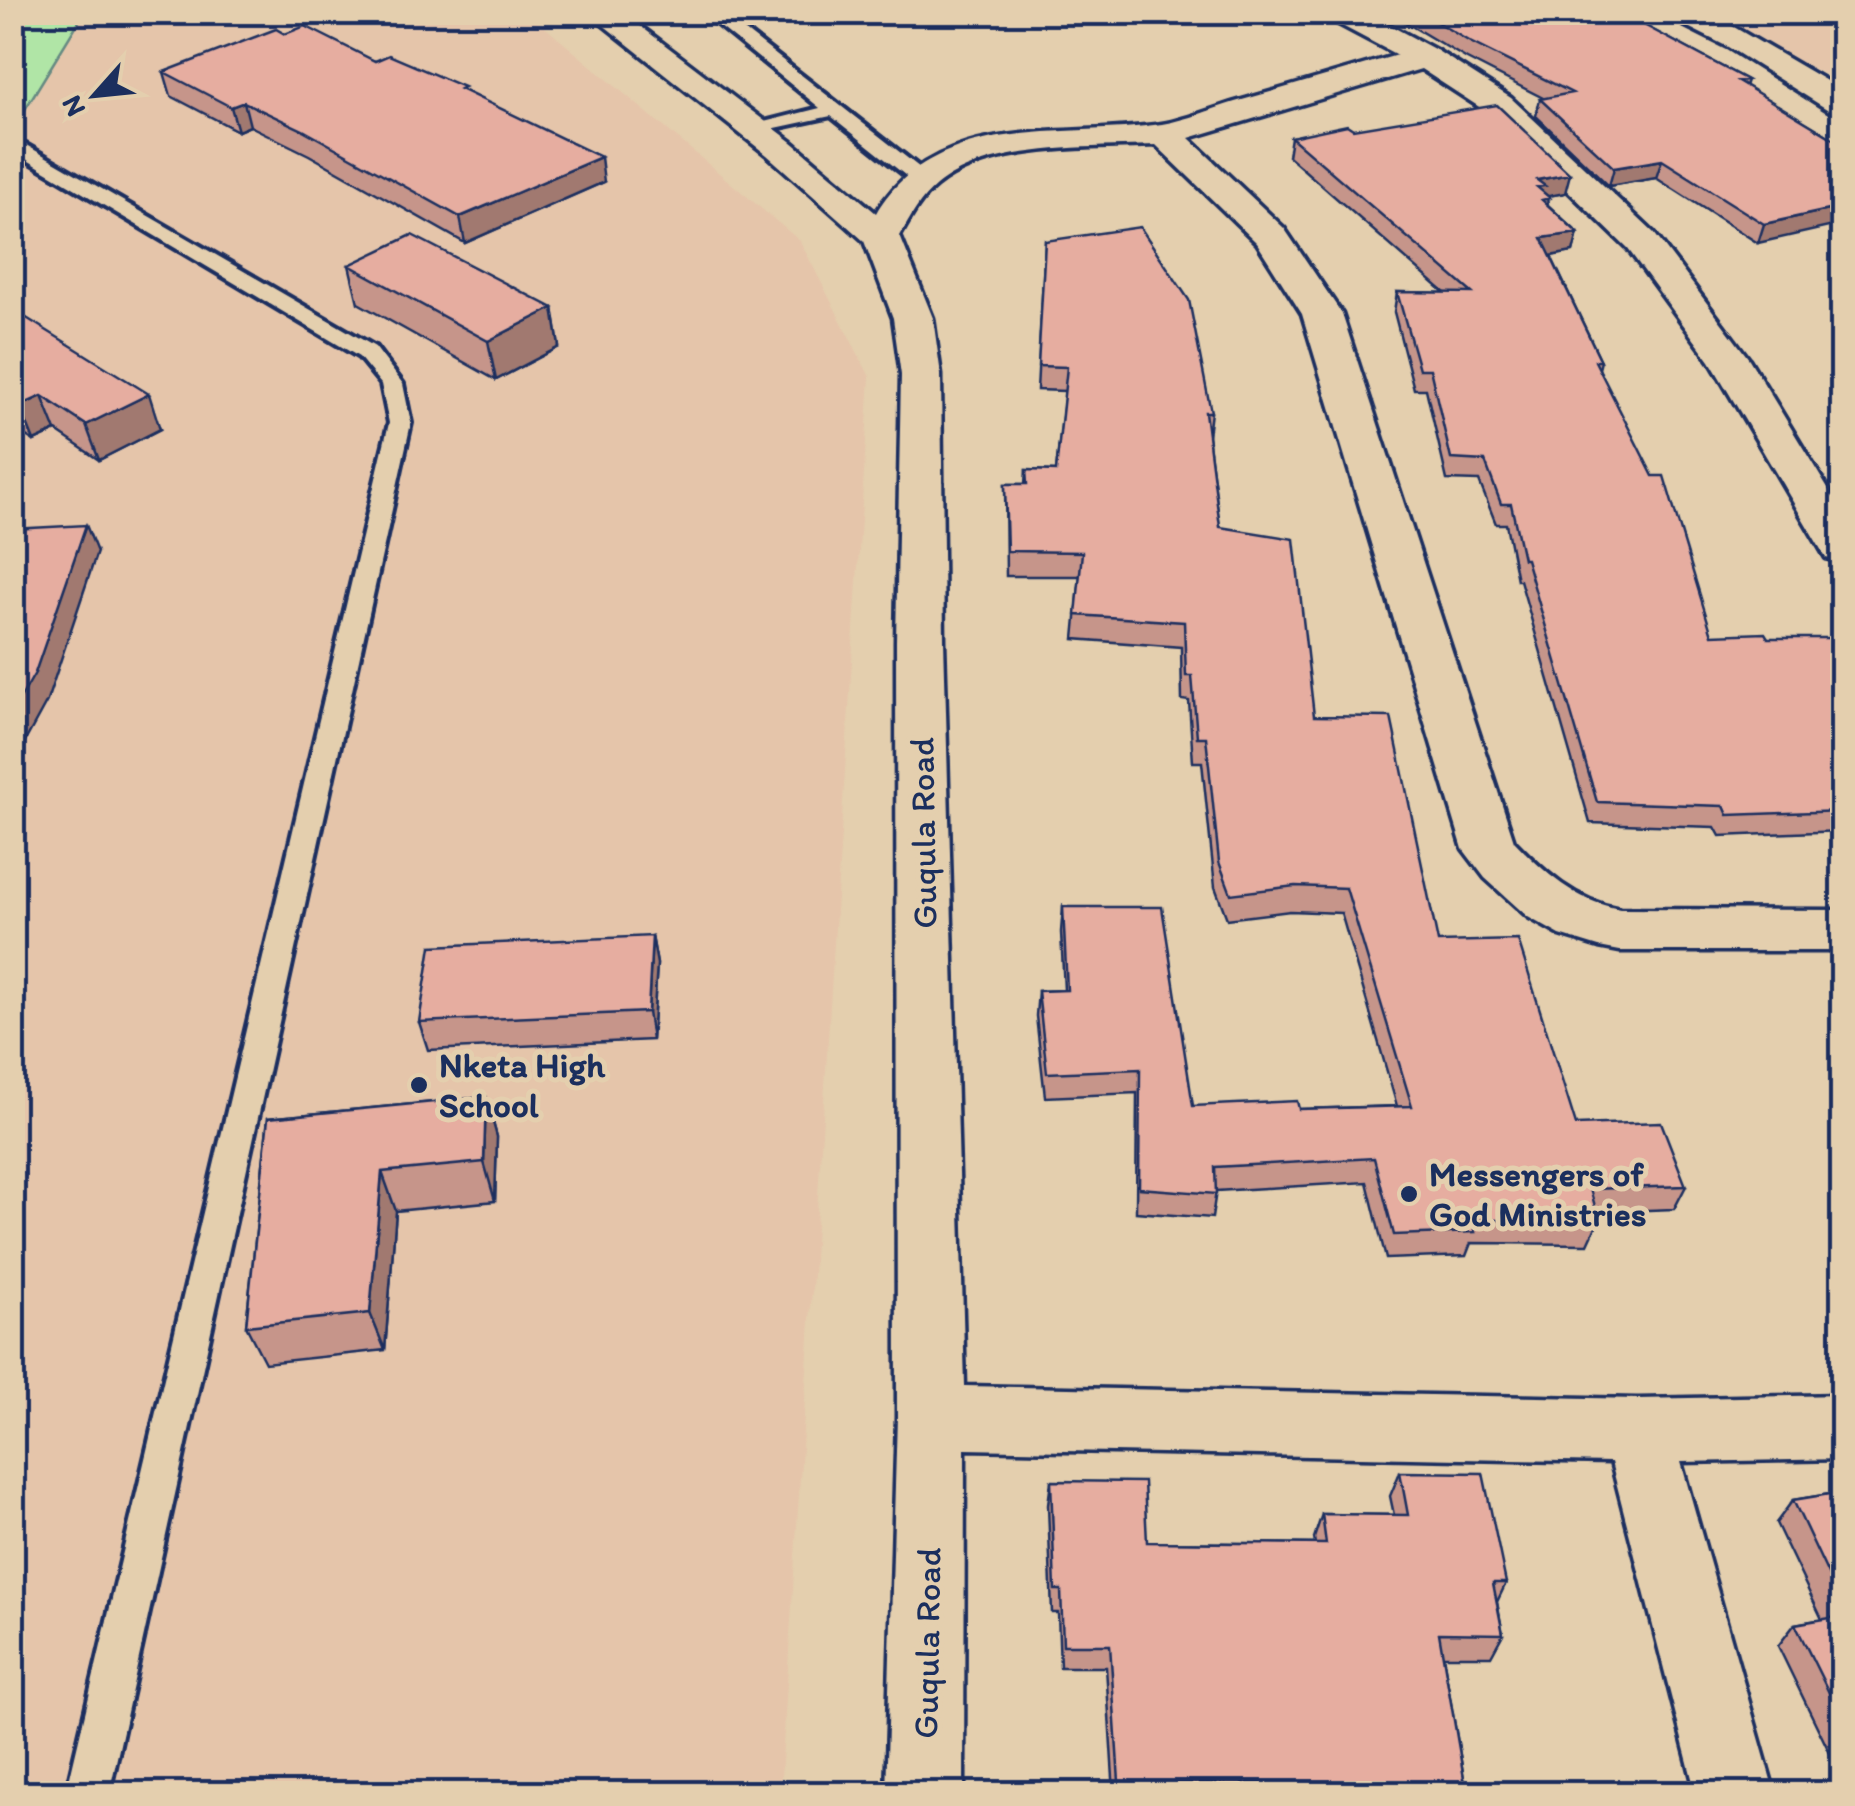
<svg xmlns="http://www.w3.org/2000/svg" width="1855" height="1806" font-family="Itim,sans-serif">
<rect width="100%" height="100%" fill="#e4cfae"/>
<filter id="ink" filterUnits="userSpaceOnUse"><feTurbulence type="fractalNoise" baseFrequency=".01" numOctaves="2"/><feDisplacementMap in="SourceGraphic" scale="20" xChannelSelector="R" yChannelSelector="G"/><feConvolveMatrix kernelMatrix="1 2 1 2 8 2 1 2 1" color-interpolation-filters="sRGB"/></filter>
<g filter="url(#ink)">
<path fill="#e5c5aa" d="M 12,13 L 528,13 L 800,241 L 870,377 L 780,1793 L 13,1793 Z
M 1692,13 L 1842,13 L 1842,82 Z"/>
<path fill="#b0e5a6" stroke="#668a82" stroke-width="2.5" d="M 13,12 L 84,13 L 13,129 L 12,13 Z"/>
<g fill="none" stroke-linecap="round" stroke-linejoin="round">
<g stroke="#1b2f5e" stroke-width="8">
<path id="service" d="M 702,12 L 721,12 L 929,175 L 929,183 L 915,183 L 831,116 L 748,134 L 748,126 L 820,108 Z
M 26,145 L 375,347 L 403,384 L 411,423 L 109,1794 L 66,1794 L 389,423 L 381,384 L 359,357 L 19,155 L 19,147 Z"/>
</g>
<g stroke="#1b2f5e" stroke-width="7">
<path id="minor" d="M 587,12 L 622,12 L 791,141 L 876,213 C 936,112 1064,139 1162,124 C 1186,120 1212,109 1235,102 C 1289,87 1343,71 1397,55 L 1329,19 L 1325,12 L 1365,12 L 1436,50 L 1511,98 L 1654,233 L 1749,359 L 1842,512 L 1842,562 L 1826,558 L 1710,361 L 1628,249 L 1487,112 L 1421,69 L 1189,138 L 1284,228 L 1342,314 L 1514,841 C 1545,873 1575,901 1620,909 L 1842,910 L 1842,951 L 1620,951 L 1599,947 L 1560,935 L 1528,917 L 1485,878 L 1463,849 L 1302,314 L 1257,243 L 1156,145 C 1092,148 988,143 936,186 C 920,199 910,218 900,236 L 933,318 L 941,375 L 944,641 L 965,1386 L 1638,1399 L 1842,1395 L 1842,1459 L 1681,1462 L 1775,1794 L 1696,1794 L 1611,1462 L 965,1449 L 964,1794 L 886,1794 L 897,1417 L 896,641 L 901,375 L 893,318 L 864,241 L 767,155 Z
M 1668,12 L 1708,12 L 1842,90 L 1842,114 L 1830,111 L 1728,47 L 1672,19 Z"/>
</g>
<use href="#service" fill="#e4cfae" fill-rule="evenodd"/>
<use href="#minor" fill="#e4cfae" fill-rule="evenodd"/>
</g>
<path fill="#c6958a" stroke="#1b2f5e" stroke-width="2.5" d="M 1388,12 L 1619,12 L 1747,80 L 1745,86 L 1842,144 L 1758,243 L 1656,178 L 1609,186 L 1536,116 L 1540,99 L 1543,98 L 1467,59 Z
M 285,34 L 375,61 L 465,92 L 604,182 L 465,243 L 309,155 L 250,126 L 238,131 L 171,96 L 164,72 Z
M 1291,137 L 1565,193 L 1547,196 L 1548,205 L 1578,233 L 1573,252 L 1551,256 L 1601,361 L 1599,369 L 1712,635 L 1768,638 L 1842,651 L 1842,831 L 1720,836 L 1715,827 L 1590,823 L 1520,580 L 1517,580 L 1506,524 L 1496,524 L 1479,481 L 1447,480 L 1426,389 L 1414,389 L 1394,312 L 1397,292 L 1445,293 L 1288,156 Z
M 1045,241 L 1211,412 L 1208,436 L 1220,527 L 1314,716 L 1438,942 L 1576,1125 L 1686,1186 L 1674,1209 L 1596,1212 L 1599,1220 L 1588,1244 L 1471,1243 L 1466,1256 L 1386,1259 L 1367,1182 L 1216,1191 L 1212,1218 L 1136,1212 L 1137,1093 L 1045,1097 L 1036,1016 L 1038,991 L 1064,990 L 1061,932 L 1063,907 L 1193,1106 L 1299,1109 L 1397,1106 L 1341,913 L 1290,911 L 1227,919 L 1215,887 L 1202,762 L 1193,762 L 1189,701 L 1182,700 L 1181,647 L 1074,639 L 1080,576 L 1006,576 L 1005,484 L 1025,484 L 1026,470 L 1056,471 L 1065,391 L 1037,390 Z
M 349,265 L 553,308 L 559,347 L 496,380 L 358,303 Z
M 12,304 L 15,311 L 160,429 L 99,460 L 56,431 L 34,441 L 12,427 Z
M 1842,341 L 1842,373 L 1835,359 Z
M 652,936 L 657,964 L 652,1040 L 428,1050 L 419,1022 Z
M 486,1097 L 497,1137 L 495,1201 L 396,1211 L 385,1350 L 265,1363 L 246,1326 L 268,1118 Z
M 1400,1472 L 1506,1583 L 1497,1602 L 1503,1634 L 1491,1656 L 1443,1656 L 1465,1784 L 1459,1794 L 1114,1794 L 1106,1667 L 1060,1667 L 1058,1613 L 1052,1613 L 1048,1505 L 1051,1481 L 1147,1542 L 1315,1544 L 1314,1538 L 1322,1514 L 1394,1515 L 1390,1496 Z
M 1842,1492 L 1842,1778 L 1778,1646 L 1795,1624 L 1822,1619 L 1776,1523 L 1793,1500 Z"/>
<path fill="#a17970" stroke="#1b2f5e" stroke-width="2.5" d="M 244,102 L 250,126 L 238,131 L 231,107 Z
M 601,157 L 604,182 L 465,243 L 460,217 Z
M 1662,160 L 1656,178 L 1609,186 L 1614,168 Z
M 1570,174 L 1565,193 L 1543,197 L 1540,205 L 1537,180 Z
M 1842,207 L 1842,224 L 1758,243 L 1764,224 Z
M 1578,233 L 1573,252 L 1538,258 L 1542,238 Z
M 553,308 L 559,347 L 496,380 L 488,341 Z
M 149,394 L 160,429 L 99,460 L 86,425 Z
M 42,396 L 56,431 L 34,441 L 20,406 Z
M 86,525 L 97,552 L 47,701 L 12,765 L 12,713 Z
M 652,936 L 657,964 L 652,1040 L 648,1012 Z
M 486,1097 L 497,1137 L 495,1201 L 484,1162 Z
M 382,1172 L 396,1211 L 385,1350 L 370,1313 Z"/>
<path fill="#e6ada0" stroke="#1b2f5e" stroke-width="2.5" d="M 1420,12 L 1619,12 L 1625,15 L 1747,80 L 1738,81 L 1842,144 L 1842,207 L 1764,224 L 1662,160 L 1614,168 L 1540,99 L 1572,93 L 1470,42 Z
M 305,26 L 375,61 L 389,55 L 464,87 L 460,89 L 601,157 L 460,217 L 303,130 L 244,102 L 231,107 L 164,72 L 276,29 L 285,34 Z
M 1497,105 L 1570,174 L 1537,180 L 1545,186 L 1537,187 L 1550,198 L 1542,200 L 1578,233 L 1542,238 L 1601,361 L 1595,361 L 1653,476 L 1664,476 L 1712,635 L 1765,633 L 1768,638 L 1836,638 L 1842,651 L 1842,734 L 1839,734 L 1842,742 L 1842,811 L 1728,815 L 1724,806 L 1597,802 L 1526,559 L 1523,559 L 1511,504 L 1501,504 L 1485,461 L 1451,459 L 1430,369 L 1419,369 L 1397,292 L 1472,293 L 1291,137 L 1347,125 L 1353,129 Z
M 1140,227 L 1189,300 L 1211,412 L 1205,412 L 1220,527 L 1294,539 L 1314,716 L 1391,717 L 1438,942 L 1518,940 L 1576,1125 L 1661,1122 L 1686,1186 L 1590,1189 L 1599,1220 L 1471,1220 L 1475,1232 L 1394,1235 L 1374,1158 L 1215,1167 L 1216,1194 L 1139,1188 L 1140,1069 L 1047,1073 L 1038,991 L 1067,990 L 1063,907 L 1162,907 L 1193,1106 L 1297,1101 L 1299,1109 L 1412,1106 L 1346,888 L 1295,886 L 1231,894 L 1219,862 L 1206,737 L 1197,737 L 1192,676 L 1186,676 L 1184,622 L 1076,615 L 1082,552 L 1007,551 L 1005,484 L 1027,484 L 1026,470 L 1056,471 L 1067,367 L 1038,366 L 1045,241 Z
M 412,235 L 553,308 L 488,341 L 349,265 Z
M 12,309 L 149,394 L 86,425 L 42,396 L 20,406 L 12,401 Z
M 86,525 L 35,673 L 12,713 L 12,529 Z
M 652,936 L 648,1012 L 419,1022 L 431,946 Z
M 486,1097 L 484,1162 L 382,1172 L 370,1313 L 246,1326 L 268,1118 Z
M 1400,1472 L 1483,1473 L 1506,1583 L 1493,1583 L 1503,1634 L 1439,1633 L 1465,1784 L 1119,1782 L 1110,1645 L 1063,1645 L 1061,1590 L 1055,1590 L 1051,1481 L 1144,1482 L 1147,1542 L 1326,1544 L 1322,1514 L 1408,1515 Z
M 1842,1492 L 1842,1604 L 1793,1500 Z
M 1842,1616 L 1842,1719 L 1795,1624 Z"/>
</g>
<g fill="#1b2f5e" stroke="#e4cfae" stroke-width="4">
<circle cx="419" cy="1085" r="10"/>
<circle cx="1409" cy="1194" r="10"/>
</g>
<g text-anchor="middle" stroke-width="10" stroke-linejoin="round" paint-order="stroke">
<g font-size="35" fill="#1b2f5e" stroke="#e4cfae">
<text transform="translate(923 833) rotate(-91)" y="12">Guqula Road</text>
<text transform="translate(927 1643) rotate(-89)" y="12">Guqula Road</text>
</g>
<g font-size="35" font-weight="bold" fill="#1b2f5e" stroke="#e4cfae" text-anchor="start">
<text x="439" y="1077">Nketa High<tspan x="439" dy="40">School</tspan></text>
<text x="1429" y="1186">Messengers of<tspan x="1429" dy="40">God Ministries</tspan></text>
</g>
</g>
<rect width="1855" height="1806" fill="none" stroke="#e4cfae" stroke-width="50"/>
<rect x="25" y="25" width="1805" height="1756" fill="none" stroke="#1b2f5e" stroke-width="4" filter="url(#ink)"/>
<g transform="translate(95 95) rotate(243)" stroke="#e4cfae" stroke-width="8" paint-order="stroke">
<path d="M0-8L18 38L0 25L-18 38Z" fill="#1b2f5e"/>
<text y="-15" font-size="28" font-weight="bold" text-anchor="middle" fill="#1b2f5e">N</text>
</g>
</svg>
